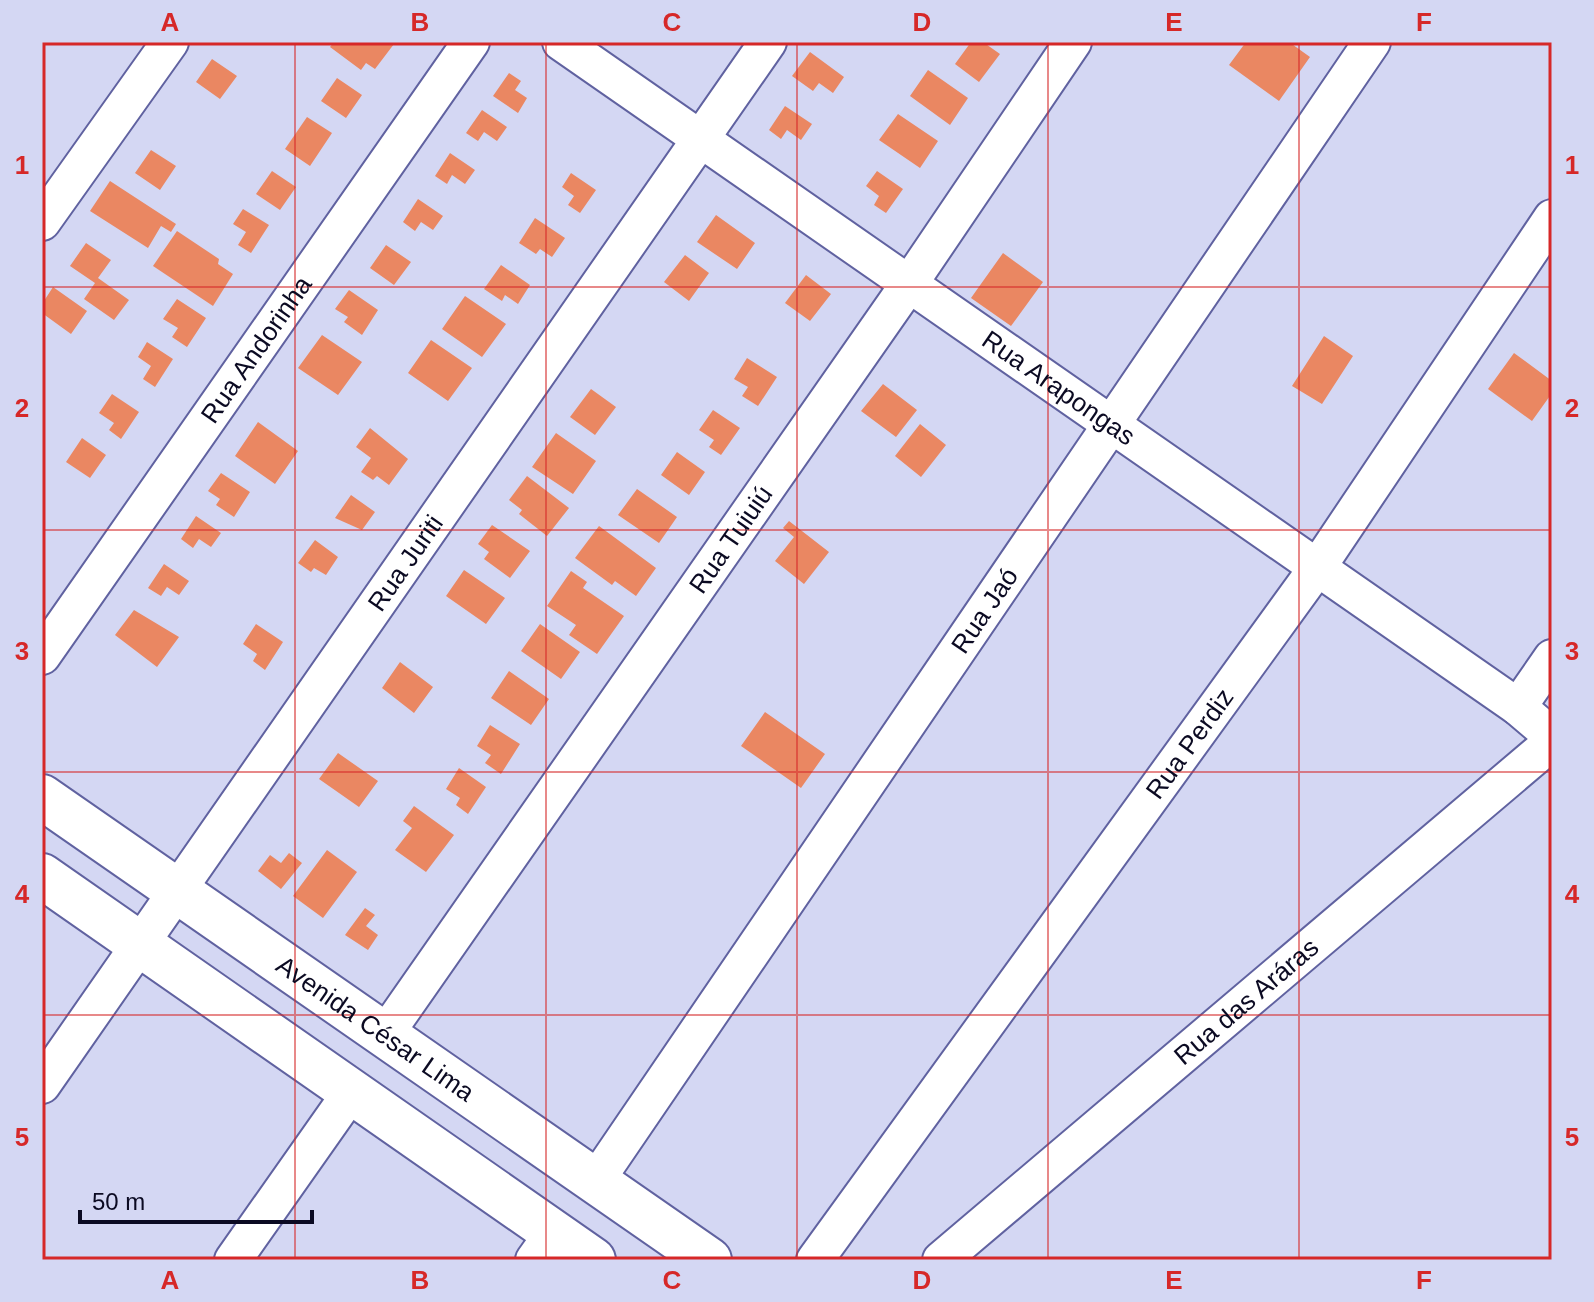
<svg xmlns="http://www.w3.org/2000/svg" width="1594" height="1302" font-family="Helvetica,sans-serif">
<rect width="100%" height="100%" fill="#d4d7f3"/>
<path fill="#ea8762" d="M 334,42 L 391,42 L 394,44 L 375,69 L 366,63 L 361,70 L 330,47 Z
M 971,42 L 983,42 L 1000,54 L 979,82 L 955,64 Z
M 1246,42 L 1289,42 L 1310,57 L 1279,101 L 1229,65 Z
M 810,52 L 844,77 L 833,93 L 819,83 L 813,91 L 792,76 Z
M 212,59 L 237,76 L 220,99 L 196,82 Z
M 928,70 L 968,98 L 950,125 L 910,96 Z
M 509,73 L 521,81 L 515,90 L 527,98 L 518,113 L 493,96 Z
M 337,78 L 362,95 L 346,118 L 321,101 Z
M 785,106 L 812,124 L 801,140 L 787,130 L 781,139 L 769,130 Z
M 482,110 L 507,127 L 497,141 L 484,132 L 478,141 L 466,133 Z
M 898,114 L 938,141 L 920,168 L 879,140 Z
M 307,117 L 332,133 L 310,166 L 285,149 Z
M 151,150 L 176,166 L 160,190 L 135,173 Z
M 450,153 L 475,170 L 465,184 L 452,175 L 447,184 L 435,176 Z
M 272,171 L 296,187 L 280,210 L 256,194 Z
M 877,171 L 903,189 L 886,213 L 874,205 L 879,196 L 866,186 Z
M 571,173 L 596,190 L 580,213 L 568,205 L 574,196 L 562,187 Z
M 110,181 L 176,224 L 171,232 L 161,226 L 148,248 L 90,211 Z
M 418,199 L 443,216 L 433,230 L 421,222 L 415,231 L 403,222 Z
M 243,209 L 269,225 L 251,253 L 238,245 L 246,232 L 233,224 Z
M 716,215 L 755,243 L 737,269 L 697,242 Z
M 535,218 L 565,238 L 552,257 L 540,249 L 536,254 L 519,243 Z
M 177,231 L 219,259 L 218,264 L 233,274 L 213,306 L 153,266 Z
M 86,243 L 111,260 L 98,278 L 129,300 L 114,320 L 84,299 L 95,283 L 70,266 Z
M 386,245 L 411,262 L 394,285 L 370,268 Z
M 1003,253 L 1043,282 L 1011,326 L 971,298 Z
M 685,255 L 709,273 L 689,301 L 664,282 Z
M 501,265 L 530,285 L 518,304 L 505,295 L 502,301 L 484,289 Z
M 806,275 L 831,294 L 810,321 L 785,303 Z
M 53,287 L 87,311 L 71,334 L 42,313 L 42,304 Z
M 349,290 L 378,310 L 362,335 L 344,322 L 348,317 L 335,309 Z
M 465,296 L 506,324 L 482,357 L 442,329 Z
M 177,299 L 206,318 L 187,347 L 172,337 L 178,328 L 163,319 Z
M 322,335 L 362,362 L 338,395 L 298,368 Z
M 1324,336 L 1353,356 L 1322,404 L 1292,386 Z
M 431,340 L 472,368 L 448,401 L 408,373 Z
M 147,342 L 173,359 L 155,387 L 143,379 L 151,366 L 138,357 Z
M 1514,353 L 1552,381 L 1552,393 L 1532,421 L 1488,389 Z
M 747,358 L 777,377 L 758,406 L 742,396 L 748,387 L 734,379 Z
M 883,384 L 917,410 L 896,437 L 861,411 Z
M 591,389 L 616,407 L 595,435 L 570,417 Z
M 112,394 L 139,412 L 121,439 L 109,430 L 114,423 L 99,413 Z
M 713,410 L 740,428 L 721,455 L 709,447 L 714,440 L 699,430 Z
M 258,422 L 298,451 L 275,484 L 235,456 Z
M 920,424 L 946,445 L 921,477 L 895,456 Z
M 370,428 L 408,459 L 389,485 L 377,476 L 373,480 L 361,472 L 371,458 L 356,447 Z
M 556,433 L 596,461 L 573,494 L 532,467 Z
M 82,438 L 106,455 L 90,478 L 66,462 Z
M 677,452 L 705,472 L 689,495 L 661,475 Z
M 221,473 L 250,492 L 234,517 L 216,505 L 220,499 L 208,491 Z
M 527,476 L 569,508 L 547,536 L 519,514 L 522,510 L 509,500 Z
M 637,489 L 677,517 L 659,543 L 618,515 Z
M 351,495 L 375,512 L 362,530 L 335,518 Z
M 196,516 L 221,533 L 211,547 L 199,539 L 193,548 L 181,539 Z
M 789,521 L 829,552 L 804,584 L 775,561 L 794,537 L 783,528 Z
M 492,525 L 530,551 L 510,578 L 484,559 L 489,552 L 478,544 Z
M 599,526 L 656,568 L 636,596 L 615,581 L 612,585 L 575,558 Z
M 315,540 L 338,557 L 326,575 L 314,568 L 311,572 L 298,563 Z
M 164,564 L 189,581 L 179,595 L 167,587 L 161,596 L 148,588 Z
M 464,570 L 505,598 L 486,624 L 446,596 Z
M 571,571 L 587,582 L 583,588 L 624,616 L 597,654 L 569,635 L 576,625 L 547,606 Z
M 134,610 L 179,637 L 157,667 L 115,635 Z
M 256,624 L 283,642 L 265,670 L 253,661 L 257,654 L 243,644 Z
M 540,624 L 580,652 L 561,679 L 521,651 Z
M 400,662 L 433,687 L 414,713 L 382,688 Z
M 509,671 L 549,699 L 531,725 L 491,698 Z
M 765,712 L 825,754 L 801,788 L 741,746 Z
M 490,725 L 520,744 L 501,774 L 485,763 L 491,755 L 477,746 Z
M 338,753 L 378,781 L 359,807 L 319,779 Z
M 459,768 L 486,787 L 468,814 L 456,805 L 460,798 L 446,789 Z
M 414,806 L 454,835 L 426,872 L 395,850 L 412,828 L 403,821 Z
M 327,850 L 357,872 L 323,918 L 293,896 Z
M 289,853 L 302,863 L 281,889 L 258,871 L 270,855 L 281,863 Z
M 365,908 L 375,915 L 366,926 L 378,935 L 368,950 L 345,935 Z"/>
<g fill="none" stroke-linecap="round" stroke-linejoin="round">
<g stroke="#6062a0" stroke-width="40">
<g id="street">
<path id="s1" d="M 561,42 L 1518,707 L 1552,736"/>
<path d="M 42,222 L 170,42"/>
<path id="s2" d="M 42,656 L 471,42"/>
<path d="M 1518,707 L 1552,658"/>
<path id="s3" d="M 386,1033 L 909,284 L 1073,42"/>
<path id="s4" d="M 42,1085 L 768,42"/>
<path id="s5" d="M 597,1179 L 1372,42"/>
<path d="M 233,1260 L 352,1091"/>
<path d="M 534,1260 L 554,1232"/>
<path id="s6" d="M 815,1260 L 1317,568 L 1552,218"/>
<path id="s7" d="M 941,1260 L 1552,742"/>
</g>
</g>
<g stroke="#6062a0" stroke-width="48">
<g id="secondary">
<path id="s8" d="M 42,797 L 709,1260"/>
<path d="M 42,876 L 593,1260"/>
</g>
</g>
<use href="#street" stroke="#fff" stroke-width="36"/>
<use href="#secondary" stroke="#fff" stroke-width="44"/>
</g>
<path fill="none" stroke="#d62828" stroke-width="2" stroke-opacity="0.55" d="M 295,42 L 295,1260M 546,42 L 546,1260M 797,42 L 797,1260M 1048,42 L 1048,1260M 1299,42 L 1299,1260M 42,287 L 1552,287M 42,530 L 1552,530M 42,772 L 1552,772M 42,1015 L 1552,1015"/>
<g text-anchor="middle" stroke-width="8" stroke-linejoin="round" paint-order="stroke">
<g font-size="26" fill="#0b0a22" stroke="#d4d7f3">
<text dy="9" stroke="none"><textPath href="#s2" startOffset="374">Rua Andorinha</textPath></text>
<text dy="9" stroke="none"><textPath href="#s1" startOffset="606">Rua Arapongas</textPath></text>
<text dy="9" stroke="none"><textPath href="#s3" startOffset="602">Rua Tuiuiú</textPath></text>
<text dy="9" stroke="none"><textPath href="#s4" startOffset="636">Rua Juriti</textPath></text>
<text dy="9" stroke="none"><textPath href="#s5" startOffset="688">Rua Jaó</textPath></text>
<text dy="9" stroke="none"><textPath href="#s6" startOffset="638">Rua Perdiz</textPath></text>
<text dy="9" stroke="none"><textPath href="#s7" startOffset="400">Rua das Aráras</textPath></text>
<text dy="9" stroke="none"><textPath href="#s8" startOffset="406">Avenida César Lima</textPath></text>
</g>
</g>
<rect width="1594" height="1302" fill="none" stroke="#d4d7f3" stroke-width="88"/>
<path d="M80 1210v12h232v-12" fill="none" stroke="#0b0a22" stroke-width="4"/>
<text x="92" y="1210" font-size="24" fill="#0b0a22" stroke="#d4d7f3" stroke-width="6" paint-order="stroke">50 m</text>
<rect x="44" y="44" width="1506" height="1214" fill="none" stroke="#d62828" stroke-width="3"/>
<g font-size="26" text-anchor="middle" font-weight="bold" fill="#d62828">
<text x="170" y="31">A</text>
<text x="420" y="31">B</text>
<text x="672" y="31">C</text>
<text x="922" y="31">D</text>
<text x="1174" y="31">E</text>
<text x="1424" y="31">F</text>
<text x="22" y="174">1</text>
<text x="1572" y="174">1</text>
<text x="22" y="417">2</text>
<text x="1572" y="417">2</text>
<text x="22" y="660">3</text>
<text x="1572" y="660">3</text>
<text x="22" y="903">4</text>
<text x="1572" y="903">4</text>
<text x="22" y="1146">5</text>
<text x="1572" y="1146">5</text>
<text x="170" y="1289">A</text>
<text x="420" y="1289">B</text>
<text x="672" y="1289">C</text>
<text x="922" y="1289">D</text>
<text x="1174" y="1289">E</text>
<text x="1424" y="1289">F</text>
</g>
</svg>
